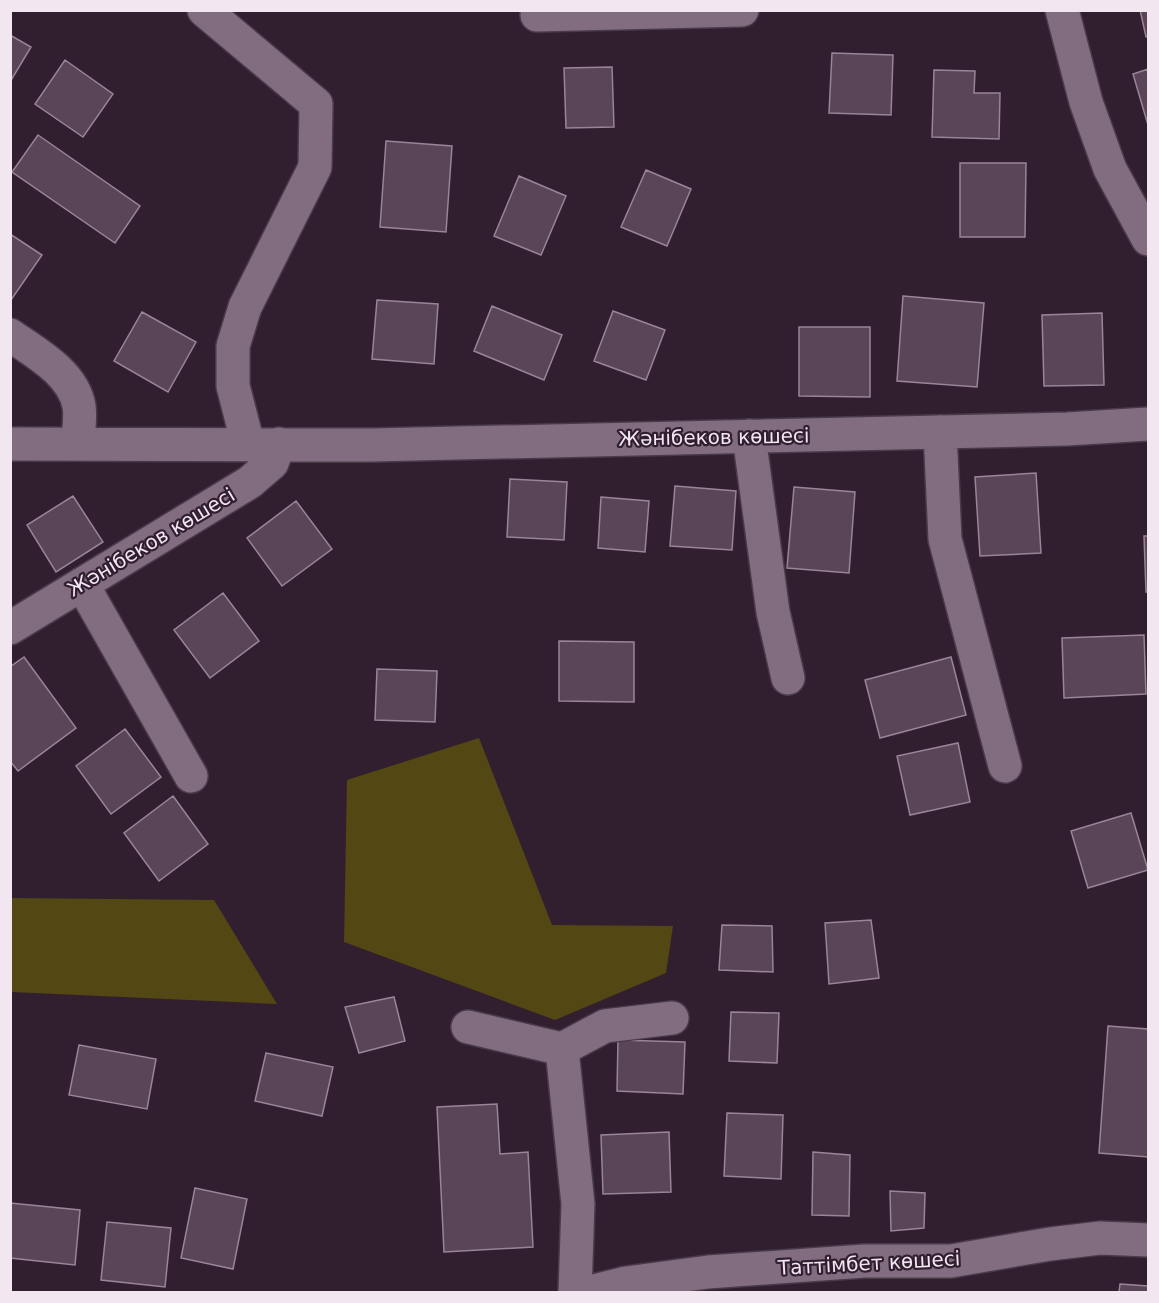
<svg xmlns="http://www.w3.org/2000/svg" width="1159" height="1303" font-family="'DejaVu Sans',sans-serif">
<rect width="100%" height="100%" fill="#311f30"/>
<path fill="#534713" d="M 479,738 L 552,925 L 673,926 L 666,973 L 555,1020 L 344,942 L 347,780 Z
M 11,898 L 214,900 L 277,1004 L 11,992 Z"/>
<path fill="#594557" stroke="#9a8497" stroke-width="1.5" d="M 1140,10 L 1148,10 L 1148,36 L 1146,37 Z
M 10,35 L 31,47 L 10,82 Z
M 832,53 L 893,55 L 891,115 L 829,113 Z
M 65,60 L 113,94 L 83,137 L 35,104 Z
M 612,67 L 614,127 L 566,128 L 564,68 Z
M 1148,69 L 1148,125 L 1133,74 Z
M 934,70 L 975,71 L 974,93 L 1000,93 L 999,139 L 932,137 Z
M 38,135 L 140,206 L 115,243 L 12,172 Z
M 386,141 L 452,146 L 446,232 L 380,227 Z
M 960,163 L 1026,163 L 1025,237 L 960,237 Z
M 646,170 L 691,189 L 667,246 L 621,227 Z
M 519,176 L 566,196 L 541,255 L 494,236 Z
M 10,234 L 42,255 L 11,300 L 10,300 Z
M 903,296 L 984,303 L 977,387 L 897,381 Z
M 377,300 L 438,304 L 434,364 L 372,359 Z
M 492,306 L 562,335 L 544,380 L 474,351 Z
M 613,311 L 665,330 L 646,380 L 594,361 Z
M 142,312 L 196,342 L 168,392 L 114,361 Z
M 1102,313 L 1104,385 L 1044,386 L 1042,315 Z
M 799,327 L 870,327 L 870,397 L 799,396 Z
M 1036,473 L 1041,553 L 980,556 L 975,477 Z
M 510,479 L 567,482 L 564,540 L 507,537 Z
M 675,486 L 736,491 L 732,550 L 670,546 Z
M 794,487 L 855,492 L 849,573 L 787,568 Z
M 73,496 L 103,542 L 56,572 L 27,525 Z
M 601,497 L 649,501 L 645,552 L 598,548 Z
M 296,501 L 332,549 L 282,586 L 247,538 Z
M 1144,536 L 1148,536 L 1148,592 L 1146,592 Z
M 223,593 L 259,641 L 210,678 L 174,630 Z
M 1144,635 L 1146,694 L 1064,698 L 1062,638 Z
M 559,641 L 634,642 L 634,702 L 559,701 Z
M 24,657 L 76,728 L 18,771 L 10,761 L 10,667 Z
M 951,657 L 966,715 L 880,738 L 865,680 Z
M 377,669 L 437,671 L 435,722 L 375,720 Z
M 125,729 L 161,777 L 111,814 L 76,766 Z
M 958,743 L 970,802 L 910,815 L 897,756 Z
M 173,796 L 208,844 L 159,881 L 124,833 Z
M 1131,813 L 1148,870 L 1088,888 L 1071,831 Z
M 871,920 L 879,978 L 829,984 L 825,923 Z
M 722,925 L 772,926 L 773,972 L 719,970 Z
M 394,997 L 405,1041 L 359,1053 L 345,1007 Z
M 731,1012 L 779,1013 L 777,1063 L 729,1061 Z
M 1108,1026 L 1148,1029 L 1148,1157 L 1099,1153 Z
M 618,1040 L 685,1042 L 683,1094 L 617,1091 Z
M 79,1045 L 156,1059 L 147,1109 L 69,1095 Z
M 266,1053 L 333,1067 L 322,1116 L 255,1101 Z
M 497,1104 L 500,1154 L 528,1152 L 533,1247 L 444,1252 L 437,1107 Z
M 727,1113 L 783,1115 L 781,1179 L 724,1176 Z
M 669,1132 L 671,1192 L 603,1194 L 601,1135 Z
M 813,1152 L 850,1155 L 849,1216 L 812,1215 Z
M 195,1188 L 247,1199 L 233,1269 L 181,1258 Z
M 890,1191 L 925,1193 L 924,1228 L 891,1231 Z
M 10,1203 L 80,1210 L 75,1265 L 10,1258 Z
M 107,1222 L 171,1228 L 165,1287 L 101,1280 Z
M 1120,1284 L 1148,1286 L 1148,1292 L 1119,1292 Z"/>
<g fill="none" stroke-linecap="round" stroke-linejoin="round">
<g stroke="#493a47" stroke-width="36">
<path id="minor" d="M 204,10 L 316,104 L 315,167 L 245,307 L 233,346 L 233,386 L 248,444
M 1062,10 L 1086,102 L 1110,169 L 1148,239
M 537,15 L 742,10
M 10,335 C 36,353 73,373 79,406 C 81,418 78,432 78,444
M 940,432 L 945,539 L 1005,766
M 749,436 L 773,612 L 788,678
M 10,444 L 373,445 L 1067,429 L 1148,424
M 82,584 L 191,776
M 10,628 L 250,482 L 272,463 L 279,444
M 468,1027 L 562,1049 L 578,1204 L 575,1292
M 562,1049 L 605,1026 L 672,1018
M 590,1292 L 626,1283 L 708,1272 L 864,1261 L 951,1261 L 1050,1244 L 1100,1238 L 1148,1240"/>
</g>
<use href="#minor" stroke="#826c7f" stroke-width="33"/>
</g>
<g text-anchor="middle" stroke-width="4.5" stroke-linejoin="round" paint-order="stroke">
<g font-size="20" fill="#f2e6f1" stroke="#311f30">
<text transform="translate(714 437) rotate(-1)" y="7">Жәнібеков көшесі</text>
<text transform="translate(151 542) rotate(-31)" y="7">Жәнібеков көшесі</text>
<text transform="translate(869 1263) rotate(-3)" y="7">Таттімбет көшесі</text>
</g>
</g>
<rect width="1159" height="1303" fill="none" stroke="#f2e6f1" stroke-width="24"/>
</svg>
